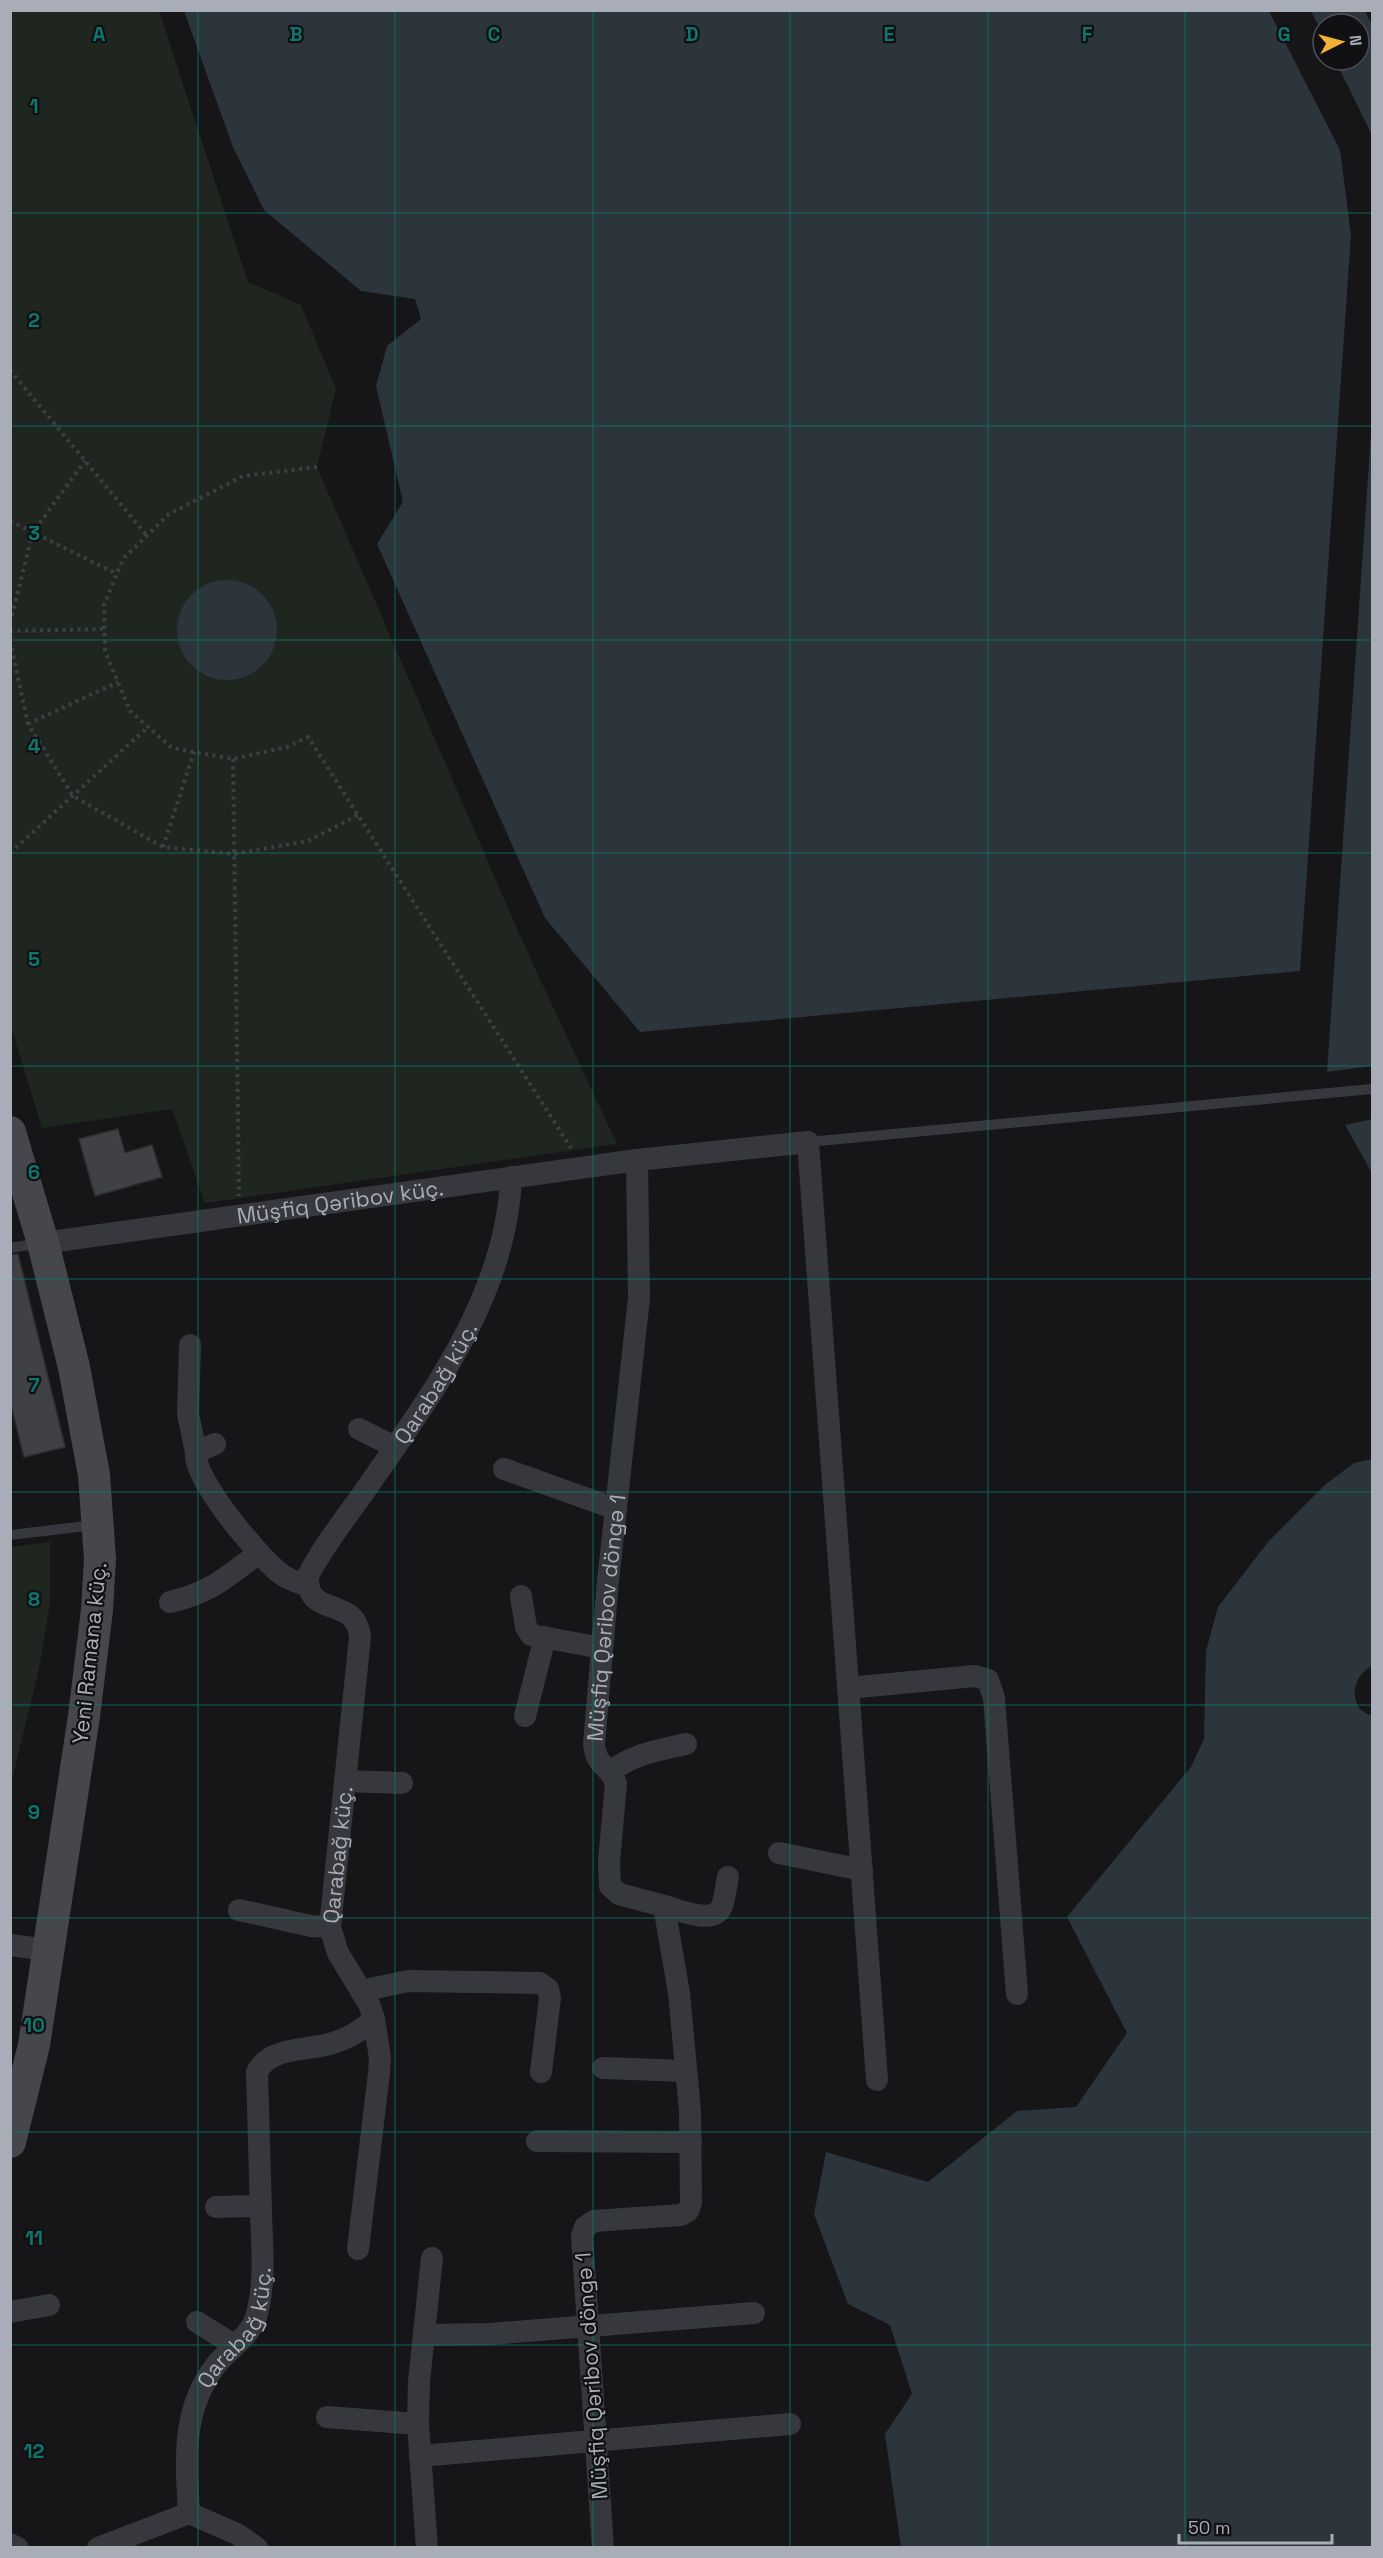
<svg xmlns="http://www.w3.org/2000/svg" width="1383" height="2558" font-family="'Space Grotesk',sans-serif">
<rect width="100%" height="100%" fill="#161618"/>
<path fill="#1e261f" d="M 10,11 L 159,11 L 248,282 L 301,305 L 336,389 L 317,467 L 521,938 L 617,1144 L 205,1203 L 172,1109 L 42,1128 L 10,1023 Z
M 50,1542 L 50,1602 L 40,1664 L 11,1784 L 11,1547 Z"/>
<path fill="#2c353c" d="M 184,11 L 1269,11 L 1340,150 L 1351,235 L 1300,971 L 640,1032 L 545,918 L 377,544 L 403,502 L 376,386 L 387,346 L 421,319 L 415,299 L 361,291 L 264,210 L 233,147 Z
M 1311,11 L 1365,11 L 1372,25 L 1372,135 L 1335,60 L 1359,60 L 1359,24 L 1323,24 L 1323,35 Z
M 1372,419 L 1372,1066 L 1327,1072 Z
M177 630a50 50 0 1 1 100 0a50 50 0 1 1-100 0Z
M 1372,1119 L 1372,1173 L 1345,1125 Z
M 1372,1459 L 1372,1666 C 1350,1676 1348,1711 1372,1715 L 1372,2547 L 901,2547 L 885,2434 L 912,2394 L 890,2325 L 848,2304 L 814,2214 L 826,2152 L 928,2182 L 1017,2111 L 1076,2107 L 1127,2033 L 1067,1917 L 1191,1767 L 1204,1739 L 1206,1651 L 1218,1607 L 1268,1542 L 1326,1484 L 1354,1463 Z"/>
<path fill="#404145" stroke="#303034" stroke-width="1.5" d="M 118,1129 L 125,1153 L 152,1145 L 162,1177 L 95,1196 L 79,1139 Z
M 18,1254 L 65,1447 L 24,1457 L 10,1401 L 10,1255 Z"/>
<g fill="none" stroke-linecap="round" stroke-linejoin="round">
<path stroke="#3d3f44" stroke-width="4" stroke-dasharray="3 4.5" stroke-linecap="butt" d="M 10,370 L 147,536
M 317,467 L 243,476 L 169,514 L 123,559 L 104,605 L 105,651 L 130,711 L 172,748 L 233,759 L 287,747 L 308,737 L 571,1148
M 10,521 L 117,574
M 10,623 L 33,532 L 85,461
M 10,631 L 104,629
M 10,641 L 28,724 L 73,796 L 163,847 L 234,854 L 308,841 L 358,815
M 28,724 L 118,682
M 233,759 L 239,1196
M 163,847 L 194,752
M 10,853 L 148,727"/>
<path stroke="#37383d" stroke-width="10" d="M 808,1142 L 1372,1089
M 10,1248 L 40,1243
M 10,1535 L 95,1525"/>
<g stroke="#37383d" stroke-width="22">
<path id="s1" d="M 43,1243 L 637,1160 L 808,1142 L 877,2080"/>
<path d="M 190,1345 L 188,1414 L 196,1452"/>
<path d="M 359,1429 L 395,1447"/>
<path d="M 215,1444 L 196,1452 C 192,1478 255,1551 275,1569 C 284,1578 296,1582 308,1586"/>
<path d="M 504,1469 L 616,1509"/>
<path d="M 521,1596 L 526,1627 L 531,1635 L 602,1648"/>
<path d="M 170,1602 C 212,1592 225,1578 259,1553"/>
<path d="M 848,1688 L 975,1676 L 988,1680 L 994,1698 L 1017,1994"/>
<path d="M 525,1716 L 545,1637"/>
<path d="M 611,1771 C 634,1754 658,1750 686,1744"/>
<path d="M 345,1781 L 402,1783"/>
<path d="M 779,1853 L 862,1870"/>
<path d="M 664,1906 C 679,1910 714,1926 722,1906 C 725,1897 726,1886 728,1877"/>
<path d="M 239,1910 L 311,1926 L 330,1927"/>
<path d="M 10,1945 L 48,1950"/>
<path d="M 361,1991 L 408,1981 L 540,1983 L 548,1989 L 550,1998 L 541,2072"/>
<path d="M 603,2068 L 686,2071"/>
<path d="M 537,2141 L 691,2142"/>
<path d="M 216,2207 L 261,2206"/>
<path d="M 358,2249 L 379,2073 L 380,2058 L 374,2019"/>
<path d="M 10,2312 L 49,2305"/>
<path d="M 197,2322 L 234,2345"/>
<path d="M 424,2335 L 490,2334 L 754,2313"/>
<path d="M 327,2417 L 418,2424"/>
<path d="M 420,2456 L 790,2424"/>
<path d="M 189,2513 L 237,2534 L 257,2548"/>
<path d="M 10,2544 L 18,2548"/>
<path id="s2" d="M 98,2548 L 189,2513 C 186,2461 181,2410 216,2365 C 228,2350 251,2335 256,2317 C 266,2283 262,2247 261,2213 C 260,2166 258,2119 257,2072 C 270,2046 308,2051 333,2043 C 349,2038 362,2030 374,2019 L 369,2004 L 338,1953 L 330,1927 L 360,1637 C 356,1594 306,1620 308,1576 C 323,1546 345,1519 364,1492 C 429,1398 507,1296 511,1177"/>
<path d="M 427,2548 L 418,2424 L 419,2381 L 432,2258"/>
<path id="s3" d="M 603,2548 L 582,2236 L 585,2227 L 594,2221 L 681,2215 L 688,2211 L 691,2203 L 690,2111 L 679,1993 L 664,1906 L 619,1894 L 610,1886 L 609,1862 L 616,1783 C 608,1763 597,1769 594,1744 L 608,1581 L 639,1298 L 637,1160"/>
</g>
<path stroke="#45474d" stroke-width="32" d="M 10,1132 L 43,1243 L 74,1367 L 94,1475 L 100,1559 L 97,1610 L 84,1716 L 34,2045 L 10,2142"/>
</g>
<path fill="none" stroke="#0f766e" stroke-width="1.5" stroke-opacity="0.55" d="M 198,10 L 198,2548M 395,10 L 395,2548M 593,10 L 593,2548M 790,10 L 790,2548M 988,10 L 988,2548M 1185,10 L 1185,2548M 10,213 L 1372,213M 10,426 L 1372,426M 10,640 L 1372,640M 10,853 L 1372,853M 10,1066 L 1372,1066M 10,1279 L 1372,1279M 10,1492 L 1372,1492M 10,1705 L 1372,1705M 10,1918 L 1372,1918M 10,2132 L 1372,2132M 10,2345 L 1372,2345"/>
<g text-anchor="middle" stroke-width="4.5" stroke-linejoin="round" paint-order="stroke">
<g font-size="22" fill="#a8adb8" stroke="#111113">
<text dy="8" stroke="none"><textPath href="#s1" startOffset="300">Müşfiq Qəribov küç.</textPath></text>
<text dy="8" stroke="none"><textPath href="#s2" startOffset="1406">Qarabağ küç.</textPath></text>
<text dy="8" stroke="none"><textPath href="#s3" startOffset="1070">Müşfiq Qəribov döngə 1</textPath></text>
<text transform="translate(89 1653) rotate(-84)" y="8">Yeni Ramana küç.</text>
<text dy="8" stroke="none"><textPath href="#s2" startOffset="868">Qarabağ küç.</textPath></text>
<text dy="8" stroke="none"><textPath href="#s2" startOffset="296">Qarabağ küç.</textPath></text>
<text transform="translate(591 2376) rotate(-94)" y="8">Müşfiq Qəribov döngə 1</text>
</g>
</g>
<g font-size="20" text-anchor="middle" font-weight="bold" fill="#0f766e" stroke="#111113" stroke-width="4.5" stroke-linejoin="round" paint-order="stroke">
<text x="99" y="41">A</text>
<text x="296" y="41">B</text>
<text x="494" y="41">C</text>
<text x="692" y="41">D</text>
<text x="889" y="41">E</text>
<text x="1087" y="41">F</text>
<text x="1284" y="41">G</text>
<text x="34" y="113">1</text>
<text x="34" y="327">2</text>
<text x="34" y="540">3</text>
<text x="34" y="753">4</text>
<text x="34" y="966">5</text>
<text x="34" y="1179">6</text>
<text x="34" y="1392">7</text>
<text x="34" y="1606">8</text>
<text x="34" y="1819">9</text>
<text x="34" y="2032">10</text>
<text x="34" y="2245">11</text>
<text x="34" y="2458">12</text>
</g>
<rect width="1383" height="2558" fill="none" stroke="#a8adb8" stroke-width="24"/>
<g transform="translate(1341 42) rotate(84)"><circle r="28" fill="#111113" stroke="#4d4f55" stroke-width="1.5"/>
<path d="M0-4.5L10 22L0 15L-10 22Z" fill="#f2b134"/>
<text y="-9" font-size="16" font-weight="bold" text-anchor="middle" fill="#a8adb8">N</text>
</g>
<path d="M1179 2534v9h153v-9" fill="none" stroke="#a8adb8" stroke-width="3"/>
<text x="1188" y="2534" font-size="18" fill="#a8adb8" stroke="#111113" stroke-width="4.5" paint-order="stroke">50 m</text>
</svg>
